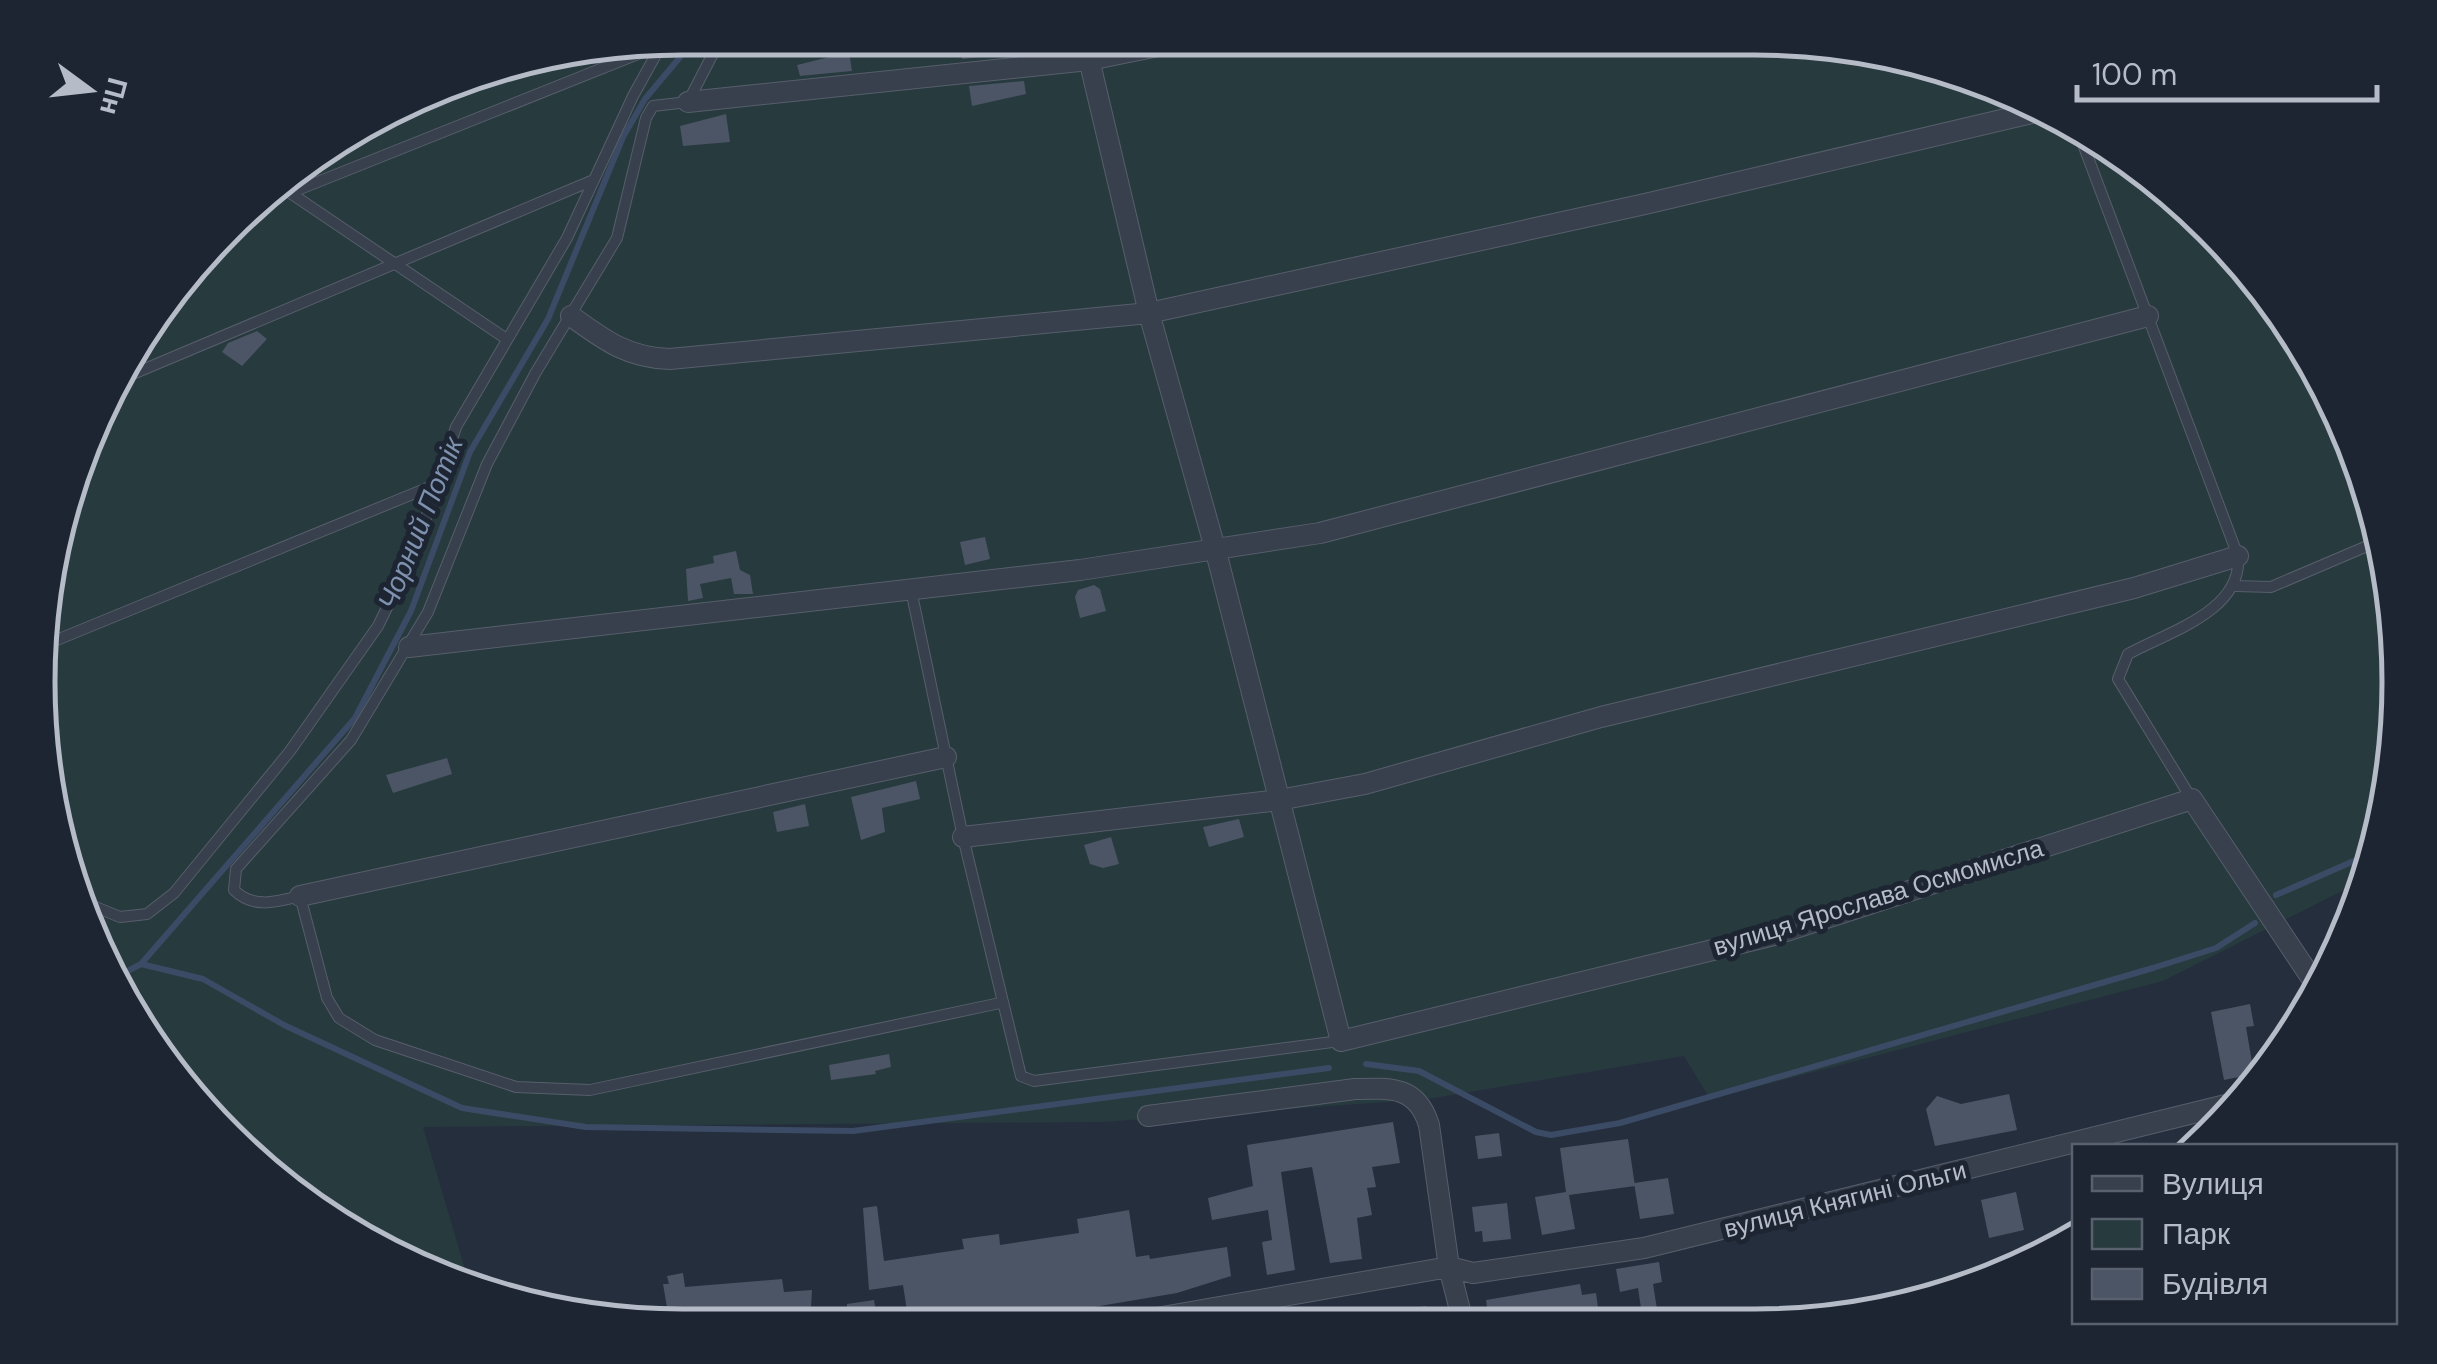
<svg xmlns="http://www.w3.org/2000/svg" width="2437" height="1364" font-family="'DM Sans',sans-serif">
<rect width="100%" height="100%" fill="#252e3d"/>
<path fill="#273a3e" d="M 682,38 L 1797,39 L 1922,60 L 2078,124 L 2267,290 L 2378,516 L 2394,767 L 2354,885 L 2163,981 L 1710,1099 L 1684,1056 L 1428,1099 L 1102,1122 L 423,1127 L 470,1286 L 359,1240 L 197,1107 L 86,928 L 39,724 L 60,515 L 146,323 L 290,170 L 475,72 Z"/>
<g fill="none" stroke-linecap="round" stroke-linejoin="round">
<path stroke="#3c4b65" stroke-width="6" d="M 2276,895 L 2363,857
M 141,964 L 203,979 L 284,1025 L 462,1108 L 586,1127 L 853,1131 L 1329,1068
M 116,977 L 141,964 L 355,718 L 411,611 L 470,452 L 548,319 L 623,137 L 645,99 L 696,38
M 1366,1064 L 1419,1071 L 1536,1132 L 1551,1135 L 1620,1123 L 2153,968 L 2216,948 L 2255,923"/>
</g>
<path fill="#4b5565" d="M 996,38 L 1014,38 L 1020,53 L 962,59 L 960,51 L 997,42 Z
M 849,52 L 852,71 L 800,76 L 797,65 Z
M 1024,81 L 1026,94 L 972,106 L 969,86 Z
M 726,114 L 730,142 L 683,146 L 680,126 Z
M 257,331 L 267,339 L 242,366 L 222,352 L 228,343 Z
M 985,537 L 990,559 L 965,565 L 960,542 Z
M 736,551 L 740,570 L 750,575 L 753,594 L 734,594 L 731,578 L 700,584 L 703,598 L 688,601 L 686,569 L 714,563 L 713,556 Z
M 1094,585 L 1100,589 L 1106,611 L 1080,618 L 1075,597 L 1078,590 Z
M 447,758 L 452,774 L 393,793 L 386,775 Z
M 916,781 L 920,799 L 882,808 L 885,832 L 861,840 L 851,797 Z
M 805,804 L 809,826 L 777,832 L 773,812 Z
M 1239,819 L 1244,837 L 1209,847 L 1203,827 Z
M 1111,837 L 1119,864 L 1103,868 L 1090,864 L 1084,845 Z
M 2250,1004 L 2254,1026 L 2246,1027 L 2254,1074 L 2224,1080 L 2211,1012 Z
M 889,1054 L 891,1067 L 875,1071 L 876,1074 L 831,1080 L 829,1065 Z
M 2009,1094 L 2017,1130 L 1935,1146 L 1926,1109 L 1937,1096 L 1961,1104 Z
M 1393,1122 L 1400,1163 L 1372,1167 L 1376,1187 L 1367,1188 L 1372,1215 L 1357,1218 L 1362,1259 L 1330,1263 L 1312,1167 L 1281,1172 L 1295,1270 L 1267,1275 L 1262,1242 L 1272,1240 L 1268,1210 L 1212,1220 L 1208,1198 L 1253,1186 L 1247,1145 Z
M 1499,1133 L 1502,1156 L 1478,1159 L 1475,1136 Z
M 1628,1139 L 1635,1186 L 1569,1195 L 1575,1229 L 1542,1235 L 1535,1197 L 1566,1192 L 1560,1148 Z
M 1668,1178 L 1674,1214 L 1640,1219 L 1634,1183 Z
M 2016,1192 L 2024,1230 L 1989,1238 L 1981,1200 Z
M 1507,1203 L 1511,1239 L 1483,1242 L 1482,1231 L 1475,1232 L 1472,1207 Z
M 877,1206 L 884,1261 L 964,1249 L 962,1239 L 999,1234 L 1000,1245 L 1079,1233 L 1077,1219 L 1129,1210 L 1136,1257 L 1149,1255 L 1150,1259 L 1227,1247 L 1231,1276 L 1177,1293 L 1088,1308 L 976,1324 L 909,1324 L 903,1285 L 869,1290 L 863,1208 Z
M 1659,1262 L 1662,1282 L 1653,1284 L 1659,1322 L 1643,1322 L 1638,1288 L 1620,1292 L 1616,1269 Z
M 683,1273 L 685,1287 L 782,1279 L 784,1292 L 812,1290 L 810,1325 L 780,1325 L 778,1310 L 740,1315 L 742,1325 L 670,1325 L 663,1284 L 669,1284 L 667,1276 Z
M 1580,1284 L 1582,1295 L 1596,1293 L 1600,1322 L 1489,1322 L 1486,1300 Z
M 874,1300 L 878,1324 L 846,1324 L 847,1304 Z
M 1426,1306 L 1429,1322 L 1380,1323 L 1379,1314 Z"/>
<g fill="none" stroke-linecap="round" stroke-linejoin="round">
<g stroke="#575e6b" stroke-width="12">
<path id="lane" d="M 721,38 L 688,102 L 653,106 L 646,118 L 617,238 L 536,372 L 487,464 L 428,612 L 351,740 L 236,869 L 234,890 C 253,909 276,902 300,896 L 327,998 L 339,1018 L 375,1040 L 516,1087 L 590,1090 L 1000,1003
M 2075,123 L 2238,556 C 2243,611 2168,632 2128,654 L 2118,679 L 2191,798
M 277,184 L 505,338
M 290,193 L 663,44
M 121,379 L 591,181
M 2236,586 L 2271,587 L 2379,541
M 911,590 L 963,837 L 1021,1076 L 1034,1081 L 1340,1041
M 47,644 L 437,484
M 77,889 L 93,906 L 120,917 L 147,914 L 174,893 L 290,751 L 378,626 L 416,548 L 456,427 L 567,238 L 633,96 L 664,40"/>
</g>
<g stroke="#575e6b" stroke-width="22">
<path id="street" d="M 1084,38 L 1149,313 L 1216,552 L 1341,1041 L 1774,935 L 2192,799 L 2318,988
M 688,102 L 1089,60 L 1198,38
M 571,316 C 604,340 628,358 670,359 L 1149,313 L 1645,204 L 2044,110
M 409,647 L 1080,570 L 1320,533 L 2148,316
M 963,837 L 1279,800 L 1365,784 L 1601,717 L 2134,588 L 2238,556
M 300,896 L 946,757
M 1148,1116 L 1355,1089 C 1391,1088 1417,1086 1429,1125 L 1449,1267 L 1463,1322
M 1128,1323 L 1449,1267 L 1473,1273 L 1644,1248 L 2238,1102"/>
</g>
<use href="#lane" stroke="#39404d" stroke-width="10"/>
<use href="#street" stroke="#39404d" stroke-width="20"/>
</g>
<g text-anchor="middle" stroke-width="10" stroke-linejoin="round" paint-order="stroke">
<g font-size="25" fill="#b5bcc8" stroke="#1e2532">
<text transform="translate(1878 897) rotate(-17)" y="9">вулиця Ярослава Осмомисла</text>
<text transform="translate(1845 1199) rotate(-14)" y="9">вулиця Княгині Ольги</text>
</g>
<g font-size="28" font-style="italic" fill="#7e91ae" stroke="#1e2532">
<text transform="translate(420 523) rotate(-68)" y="10">Чорний Потік</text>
</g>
</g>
<path d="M0 0H2437V1364H0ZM682 55H1755A627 627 0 0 1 2382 682V682A627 627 0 0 1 1755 1309H682A627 627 0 0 1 55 682V682A627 627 0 0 1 682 55Z" fill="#1e2532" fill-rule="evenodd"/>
<path fill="none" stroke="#b5bcc8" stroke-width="5" d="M682 55H1755A627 627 0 0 1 2382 682V682A627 627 0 0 1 1755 1309H682A627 627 0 0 1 55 682V682A627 627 0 0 1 682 55Z"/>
<rect x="2072" y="1144" width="325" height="180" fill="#1e2532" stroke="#5a616e" stroke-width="2.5"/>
<rect x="2092" y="1176" width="50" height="15" fill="#39404d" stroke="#5a616e" stroke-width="2.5"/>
<text x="2162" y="1194" font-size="30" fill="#b5bcc8">Вулиця</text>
<rect x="2092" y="1219" width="50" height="30" fill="#273a3e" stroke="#5a616e" stroke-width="2.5"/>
<text x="2162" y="1244" font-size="30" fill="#b5bcc8">Парк</text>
<rect x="2092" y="1269" width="50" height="30" fill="#4b5565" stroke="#5a616e" stroke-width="2.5"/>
<text x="2162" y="1294" font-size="30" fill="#b5bcc8">Будівля</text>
<g transform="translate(90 90) rotate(105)" stroke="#1e2532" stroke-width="8" paint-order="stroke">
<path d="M0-8L18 38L0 25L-18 38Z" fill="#b5bcc8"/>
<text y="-15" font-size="28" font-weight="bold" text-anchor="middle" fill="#b5bcc8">Пн</text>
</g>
<path d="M2077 85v15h300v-15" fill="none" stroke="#b5bcc8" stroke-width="5"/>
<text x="2092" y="85" font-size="30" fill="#b5bcc8" stroke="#1e2532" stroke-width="8" paint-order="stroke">100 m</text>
</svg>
